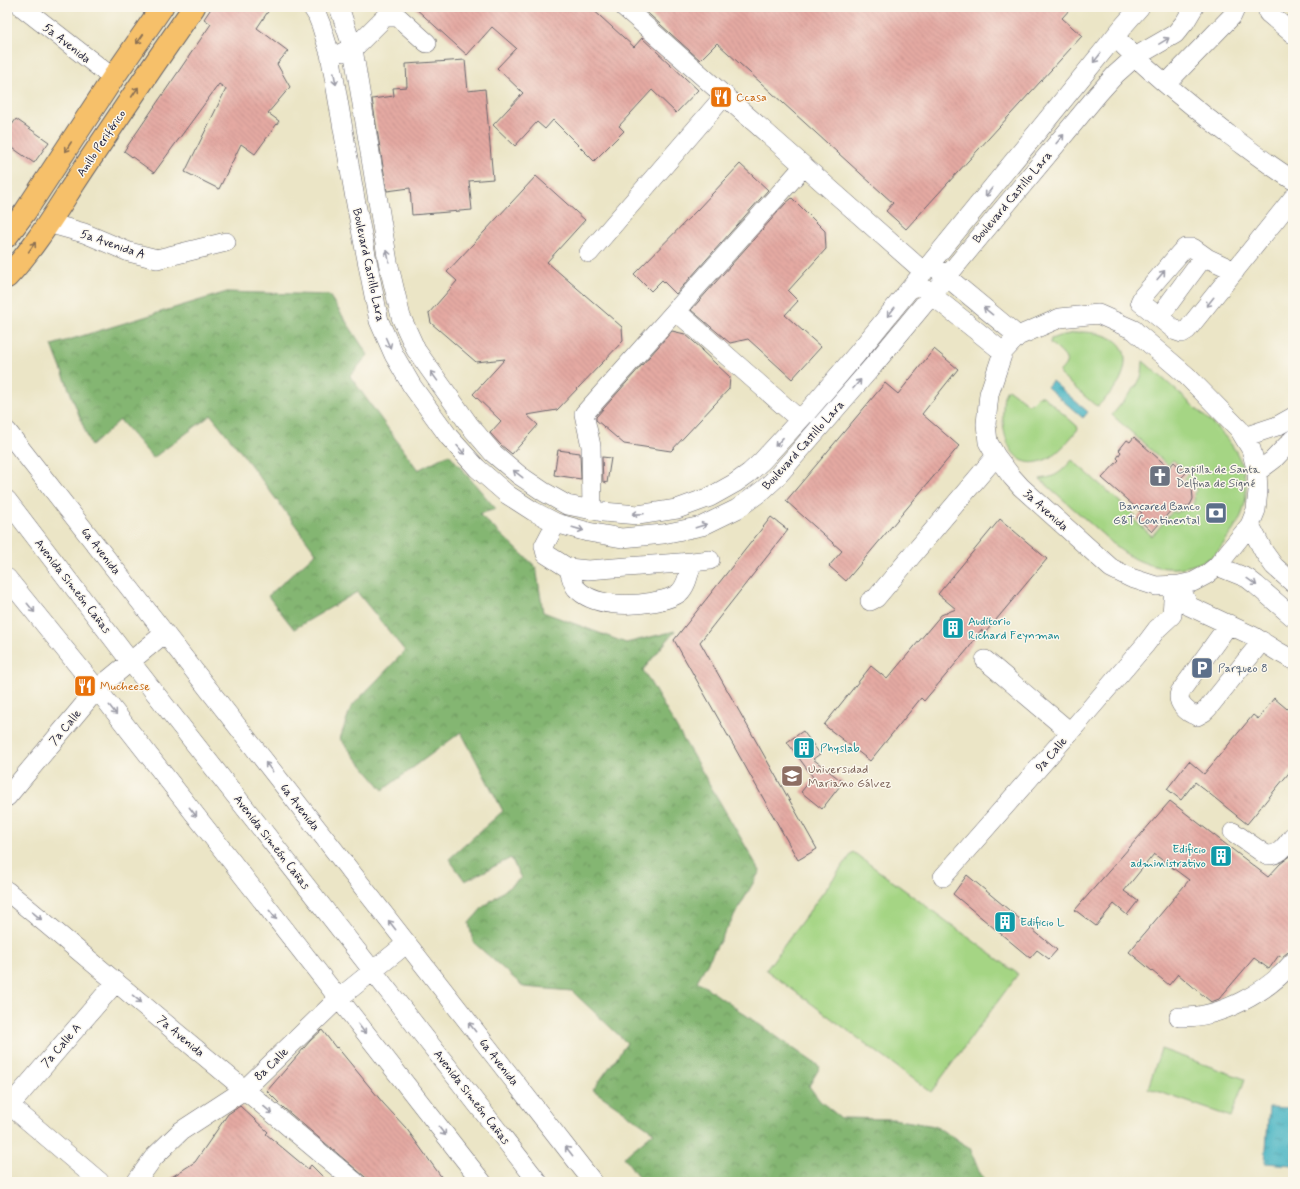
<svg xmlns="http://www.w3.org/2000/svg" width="1300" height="1189" font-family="Mynerve,sans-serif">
<defs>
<pattern id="forest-crowns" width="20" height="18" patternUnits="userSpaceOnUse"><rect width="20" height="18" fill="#84b672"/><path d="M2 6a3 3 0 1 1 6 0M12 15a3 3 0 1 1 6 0" fill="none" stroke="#6c945f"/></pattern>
<pattern id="water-ripples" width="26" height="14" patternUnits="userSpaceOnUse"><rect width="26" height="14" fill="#46b4c2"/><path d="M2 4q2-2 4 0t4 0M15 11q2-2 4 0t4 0" fill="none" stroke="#3a929f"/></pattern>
<pattern id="building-back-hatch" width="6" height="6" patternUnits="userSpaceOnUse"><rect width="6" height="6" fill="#e4a9a2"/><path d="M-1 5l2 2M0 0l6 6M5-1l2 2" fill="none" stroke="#c3918c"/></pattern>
</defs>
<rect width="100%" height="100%" fill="#fbf7ec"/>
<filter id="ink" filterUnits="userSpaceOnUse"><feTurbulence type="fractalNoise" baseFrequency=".025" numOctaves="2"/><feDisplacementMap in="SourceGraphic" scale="8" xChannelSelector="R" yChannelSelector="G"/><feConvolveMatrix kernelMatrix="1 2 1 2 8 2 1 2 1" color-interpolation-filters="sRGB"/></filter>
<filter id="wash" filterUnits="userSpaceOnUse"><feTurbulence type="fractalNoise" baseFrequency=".012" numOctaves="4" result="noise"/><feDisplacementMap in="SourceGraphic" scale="16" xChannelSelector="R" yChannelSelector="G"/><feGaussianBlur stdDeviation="0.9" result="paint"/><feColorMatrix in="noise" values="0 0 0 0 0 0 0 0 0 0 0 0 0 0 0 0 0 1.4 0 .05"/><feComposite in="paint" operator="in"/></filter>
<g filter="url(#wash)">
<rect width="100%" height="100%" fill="#ebe5c6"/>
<path fill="#a5d584" stroke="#647c60" d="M 1080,332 C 1099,332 1127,337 1125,362 C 1125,368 1123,374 1120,380 C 1115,389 1106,398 1098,406 L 1095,405 L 1060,375 L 1060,371 C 1062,369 1065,366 1066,363 C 1069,357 1054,347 1050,343 L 1051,339 L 1059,336 Z
M 1143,361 C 1159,375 1175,389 1191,404 C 1211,423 1236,441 1243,469 C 1250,496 1245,516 1228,537 C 1224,543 1220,549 1215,554 C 1210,559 1202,562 1196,564 C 1169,574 1141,565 1119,549 L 1040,479 C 1057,477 1061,472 1072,460 L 1136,516 L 1133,519 L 1152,536 L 1173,511 L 1176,513 L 1179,511 C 1190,510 1196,505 1194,493 L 1197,490 L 1184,478 L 1188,473 L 1173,460 L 1168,465 L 1112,415 L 1137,385 L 1142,375 Z
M 1008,389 L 1028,404 L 1032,403 L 1039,396 L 1043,396 L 1077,426 L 1078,429 C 1070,439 1059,453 1047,459 C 1012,475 1001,435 1003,409 C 1003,402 1003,394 1008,389 Z
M 853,852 L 1018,974 L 931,1092 L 766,970 Z
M 1161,1049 L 1245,1079 L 1231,1117 L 1148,1088 Z"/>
<path fill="url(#forest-crowns)" stroke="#536c56" d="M 227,292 L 329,295 L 368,355 L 350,376 L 418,470 L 449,454 L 496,509 L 479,514 L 536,567 L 543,612 L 626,643 L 675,631 L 643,670 L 760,871 L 697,981 L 820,1067 L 809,1086 L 820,1101 L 841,1118 L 893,1119 L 935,1126 L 970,1148 L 980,1173 L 987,1182 L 642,1182 L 624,1157 L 654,1132 L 593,1090 L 627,1043 L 572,991 L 524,987 L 473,942 L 469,923 L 484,906 L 521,878 L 511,858 L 465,881 L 449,859 L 503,811 L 461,732 L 383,790 L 340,739 L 351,707 L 405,651 L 357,592 L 294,629 L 268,596 L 316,553 L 244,456 L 211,415 L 153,458 L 120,420 L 91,446 L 52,345 Z"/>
<path fill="url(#water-ripples)" stroke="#346b7e" d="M 1052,381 L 1088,412 L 1083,418 L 1047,387 Z
M 1269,1107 L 1293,1108 L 1293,1165 L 1265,1163 Z"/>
<g id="blocks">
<path fill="url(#building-back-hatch)" d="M 212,7 L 271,7 L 257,28 L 288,51 L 277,64 L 290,87 L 268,113 L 279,121 L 255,154 L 241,144 L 219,189 L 185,172 L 226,89 L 219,84 L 154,173 L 124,151 L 211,24 L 204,19 Z
M 414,7 L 590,7 L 634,47 L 642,38 L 698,90 L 676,113 L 652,90 L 619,126 L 624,131 L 594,161 L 553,120 L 545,129 L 537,122 L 515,146 L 493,125 L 523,93 L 497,68 L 516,48 L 492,27 L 467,55 Z
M 641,7 L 1072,7 L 1062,18 L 1082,36 L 906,229 L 886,211 L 893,203 L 717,43 L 700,60 Z
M 465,60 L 468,91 L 485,89 L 493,179 L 469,181 L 472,210 L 412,215 L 410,188 L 387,191 L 372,99 L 394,96 L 393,88 L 407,87 L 406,64 Z
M 16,119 L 49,142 L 34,163 L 7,144 L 7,132 Z
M 740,164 L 768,190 L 676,294 L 662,280 L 651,291 L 634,274 L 698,209 Z
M 536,176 L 585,220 L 547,262 L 622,327 L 623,341 L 557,410 L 527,415 L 538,425 L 512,454 L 501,445 L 490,433 L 501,421 L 473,394 L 505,359 L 476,362 L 431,323 L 429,313 L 457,281 L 447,272 Z
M 792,198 L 825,231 L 826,249 L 788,291 L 798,301 L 785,315 L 821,347 L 792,379 L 748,339 L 730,343 L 691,310 L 785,204 Z
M 672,331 L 685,334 L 703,350 L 701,350 L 730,377 L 729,389 L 671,451 L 624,444 L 596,420 L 596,417 Z
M 934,349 L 958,369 L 922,414 L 959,446 L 846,581 L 829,566 L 842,551 L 786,501 L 885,383 L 898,394 Z
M 1134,437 L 1169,468 L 1174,462 L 1186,473 L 1181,478 L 1192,488 L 1193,499 L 1190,505 L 1184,508 L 1173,508 L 1152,532 L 1137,518 L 1142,513 L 1102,478 L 1119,460 L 1117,458 L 1121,452 L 1119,450 L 1127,440 L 1130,442 Z
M 558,450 L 580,453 L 581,479 L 554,475 Z
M 602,457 L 611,458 L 607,483 L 603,482 Z
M 771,517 L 788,530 L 700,642 L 817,849 L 798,860 L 674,640 Z
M 1000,519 L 1047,559 L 985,633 L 981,630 L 968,649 L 924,701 L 921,698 L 870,761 L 824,725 L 871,666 L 887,679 L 941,615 L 956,609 L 938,594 Z
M 1274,698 L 1293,714 L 1293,768 L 1247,824 L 1195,782 L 1181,800 L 1167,789 L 1189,761 L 1204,774 L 1253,715 L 1258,719 Z
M 803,731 L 820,754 L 813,759 L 843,782 L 822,809 L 801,792 L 813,777 L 787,742 Z
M 1170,801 L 1268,877 L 1280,864 L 1293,854 L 1293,948 L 1282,957 L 1279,955 L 1269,969 L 1254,958 L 1219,999 L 1211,1002 L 1178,974 L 1169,985 L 1129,952 L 1189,880 L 1154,854 L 1124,891 L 1138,901 L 1127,915 L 1114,904 L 1096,926 L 1075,910 Z
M 967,875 L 1057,950 L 1049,959 L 1037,950 L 1030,958 L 953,894 Z
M 322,1030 L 336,1048 L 337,1047 L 383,1103 L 406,1128 L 445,1182 L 371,1182 L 285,1109 L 267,1091 L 310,1041 Z
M 240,1106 L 268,1132 L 266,1134 L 308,1169 L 311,1165 L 328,1182 L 164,1182 L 195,1162 L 228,1114 Z"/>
</g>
</g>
<g filter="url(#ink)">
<use href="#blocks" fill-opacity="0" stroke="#68666c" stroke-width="1"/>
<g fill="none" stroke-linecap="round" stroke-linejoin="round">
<g stroke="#68666c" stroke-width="20">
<path id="minor" d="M 22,7 L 113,78
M 312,7 L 317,15 L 321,25 L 330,54 L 356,204 L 379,321 L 394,355 L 412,386 L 449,437 L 477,468 L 508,495 L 533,511 L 556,523 L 588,532 L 622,538 L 663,534 L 702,526 L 737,509 L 763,490 L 775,479 L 872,367 L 1098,94 L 1116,74 L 1135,57 L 1175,34 L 1185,22 L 1194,7
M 339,7 L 353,49 L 388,262 L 401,317 L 416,350 L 470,426 L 493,453 L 519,475 L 544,492 L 567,505 L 603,512 L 638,515 L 677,509 L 710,497 L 735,483 L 749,473 L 762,461 L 808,411 L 856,355 L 1125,24 L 1140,7
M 624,7 L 924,272
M 1268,13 L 1293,34
M 1115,37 C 1149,72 1189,104 1228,134 C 1250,150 1270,166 1293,180
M 343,52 L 353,49 L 384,18 L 389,17 L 398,17 L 427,43
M 1166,84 L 1232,16 L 1236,7
M 48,223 L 84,233 L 129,252 L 157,259 L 226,242
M 589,253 L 725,95
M 1207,258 L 1193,248 L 1185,248 L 1180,253 L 1143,296 L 1140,302 L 1176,331 L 1182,333 L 1187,330 L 1293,198
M 936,268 L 1018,336
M 922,287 L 1003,352
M 676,311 L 800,420
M 1098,314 L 1134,330 L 1137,333 L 1186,375 L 1239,429 L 1251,449 L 1257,472 L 1258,491 L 1256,510 L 1250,525 L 1217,566 L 1206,575 L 1193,582 L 1179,585 L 1156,586 L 1131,578 L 1111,568 L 1021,487 L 1012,477 L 996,456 L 988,442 L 986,424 L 989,394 L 1003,352 L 1018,336 L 1060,318 Z
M 1159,317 L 1199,263 L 1207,258 L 1235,271
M 7,431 L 593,1182
M 1244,437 L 1277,426 L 1293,417
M 1257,472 L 1273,460 L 1293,439
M 7,500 L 130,661 L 538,1182
M 592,510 L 591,446 L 584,414 L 804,166
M 556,523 L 544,546 L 546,554 L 568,568 L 588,570 L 692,562 L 710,560
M 1250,525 L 1264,552 L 1274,566 L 1293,583
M 1217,566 L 1247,578 L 1256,585 L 1293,617
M 568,568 C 571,574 572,583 576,588 C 593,607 630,606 653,602 C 662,600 671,599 679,593 C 687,586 689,573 692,562
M 7,578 L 97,689 L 482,1182
M 1179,585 L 1189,606 L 1253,636 L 1277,651 L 1293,660
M 870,601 L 876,598 L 996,456
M 1229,624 L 1180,692 C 1176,703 1187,713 1197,716 L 1204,712 L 1208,708 L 1262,641
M 985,660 L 1070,732
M 7,797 L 97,689 L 165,633
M 1233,832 L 1266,855 C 1280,856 1285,846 1293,836
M 943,877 L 1070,732 L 1145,645 L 1157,629 L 1172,615 L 1174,586
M 7,891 L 355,1182
M 1179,1017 C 1219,1019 1268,992 1293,962
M 7,1103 L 100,1182
M 7,1109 L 116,982
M 136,1182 L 154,1157 L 181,1131 L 244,1090 L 338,999 L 406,944"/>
</g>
<g stroke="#68666c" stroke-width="24">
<path id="highway" d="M 7,236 L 25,212 L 113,78 L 162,7
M 7,277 C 37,245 59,206 83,170 C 119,116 156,61 194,7"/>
</g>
<use href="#minor" stroke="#fff" stroke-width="19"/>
<use href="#highway" stroke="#f6c06b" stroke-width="22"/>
</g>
<defs><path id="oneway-shaft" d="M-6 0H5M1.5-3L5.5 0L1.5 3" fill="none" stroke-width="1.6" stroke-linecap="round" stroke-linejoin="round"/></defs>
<g stroke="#8c7153">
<use href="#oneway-shaft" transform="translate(140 39) rotate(125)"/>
<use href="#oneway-shaft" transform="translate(135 92) rotate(-56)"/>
<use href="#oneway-shaft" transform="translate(68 147) rotate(123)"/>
<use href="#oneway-shaft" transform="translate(32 247) rotate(-55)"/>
</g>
<g stroke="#9c9ca7">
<use href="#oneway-shaft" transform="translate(1164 41) rotate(-31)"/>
<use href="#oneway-shaft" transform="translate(1097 58) rotate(129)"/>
<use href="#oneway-shaft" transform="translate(335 79) rotate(79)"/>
<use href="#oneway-shaft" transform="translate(1060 139) rotate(-50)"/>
<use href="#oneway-shaft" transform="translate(989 192) rotate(129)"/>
<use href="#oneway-shaft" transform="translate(388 256) rotate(-100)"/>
<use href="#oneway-shaft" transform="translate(1161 275) rotate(-50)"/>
<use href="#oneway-shaft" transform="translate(1210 302) rotate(129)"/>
<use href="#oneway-shaft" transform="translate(988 311) rotate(-141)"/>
<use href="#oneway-shaft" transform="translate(891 312) rotate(129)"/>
<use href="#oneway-shaft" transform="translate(388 343) rotate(66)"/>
<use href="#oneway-shaft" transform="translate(434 376) rotate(-126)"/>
<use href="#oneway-shaft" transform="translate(857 384) rotate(-49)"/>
<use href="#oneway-shaft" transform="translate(779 442) rotate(133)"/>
<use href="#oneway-shaft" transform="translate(461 450) rotate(48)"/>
<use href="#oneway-shaft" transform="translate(518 474) rotate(-142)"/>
<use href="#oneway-shaft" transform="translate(638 514) rotate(178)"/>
<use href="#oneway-shaft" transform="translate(701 526) rotate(-18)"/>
<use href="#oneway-shaft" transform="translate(578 529) rotate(16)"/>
<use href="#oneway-shaft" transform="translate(1252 582) rotate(36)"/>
<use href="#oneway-shaft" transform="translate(31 608) rotate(51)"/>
<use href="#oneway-shaft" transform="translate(113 710) rotate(52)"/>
<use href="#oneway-shaft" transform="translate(269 767) rotate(-128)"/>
<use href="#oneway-shaft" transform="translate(193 812) rotate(52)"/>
<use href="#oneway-shaft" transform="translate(273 915) rotate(52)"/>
<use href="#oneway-shaft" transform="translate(37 916) rotate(40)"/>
<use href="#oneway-shaft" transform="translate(392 925) rotate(-128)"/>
<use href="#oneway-shaft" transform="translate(137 999) rotate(40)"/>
<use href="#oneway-shaft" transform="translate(472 1027) rotate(-128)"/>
<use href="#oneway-shaft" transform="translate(362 1029) rotate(52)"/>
<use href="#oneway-shaft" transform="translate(268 1110) rotate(40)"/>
<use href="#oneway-shaft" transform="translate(442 1131) rotate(52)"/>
<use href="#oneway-shaft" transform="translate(569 1151) rotate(-128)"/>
</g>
</g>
<defs>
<g id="restaurant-square" transform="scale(1.15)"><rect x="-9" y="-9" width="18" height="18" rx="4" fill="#e8710a" stroke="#fbf7ec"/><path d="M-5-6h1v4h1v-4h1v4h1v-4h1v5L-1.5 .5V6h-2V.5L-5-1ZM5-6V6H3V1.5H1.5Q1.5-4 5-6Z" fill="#fff"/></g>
<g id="church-square" transform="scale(1.15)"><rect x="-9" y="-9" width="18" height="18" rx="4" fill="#6b7280" stroke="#fbf7ec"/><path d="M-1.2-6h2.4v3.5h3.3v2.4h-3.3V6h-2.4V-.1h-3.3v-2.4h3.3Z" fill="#fff"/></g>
<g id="bank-square" transform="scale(1.15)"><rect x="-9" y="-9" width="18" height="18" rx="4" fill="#5c6f8a" stroke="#fbf7ec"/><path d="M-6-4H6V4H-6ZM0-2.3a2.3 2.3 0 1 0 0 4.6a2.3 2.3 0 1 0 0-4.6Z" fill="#fff"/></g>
<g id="building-square" transform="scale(1.15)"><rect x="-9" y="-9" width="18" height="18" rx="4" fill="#0f9aa8" stroke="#fbf7ec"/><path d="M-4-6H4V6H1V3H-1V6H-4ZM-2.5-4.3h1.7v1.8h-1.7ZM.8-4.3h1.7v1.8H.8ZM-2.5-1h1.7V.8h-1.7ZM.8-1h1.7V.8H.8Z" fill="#fff"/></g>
<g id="parking-square" transform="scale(1.15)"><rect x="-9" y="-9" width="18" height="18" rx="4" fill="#5c6f8a" stroke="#fbf7ec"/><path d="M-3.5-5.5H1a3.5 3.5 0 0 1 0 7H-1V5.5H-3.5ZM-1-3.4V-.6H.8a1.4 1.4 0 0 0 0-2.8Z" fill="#fff"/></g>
<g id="university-square" transform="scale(1.15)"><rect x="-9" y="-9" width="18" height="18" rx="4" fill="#8d6e63" stroke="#fbf7ec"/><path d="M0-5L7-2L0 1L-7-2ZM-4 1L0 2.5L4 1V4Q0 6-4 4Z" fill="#fff"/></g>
</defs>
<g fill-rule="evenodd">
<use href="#restaurant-square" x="721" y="97"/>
<use href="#church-square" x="1160" y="476"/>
<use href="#bank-square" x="1216" y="513"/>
<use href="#building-square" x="953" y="628"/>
<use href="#parking-square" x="1202" y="668"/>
<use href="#restaurant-square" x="85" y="686"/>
<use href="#building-square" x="804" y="748"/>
<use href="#university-square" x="792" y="776"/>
<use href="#building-square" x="1221" y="856"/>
<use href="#building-square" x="1005" y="922"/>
</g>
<g text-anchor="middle" stroke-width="3" stroke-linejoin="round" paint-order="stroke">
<g font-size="12" fill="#22223b" stroke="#fbf7ec">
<text transform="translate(67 43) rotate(38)" y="4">5a Avenida</text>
<text transform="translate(101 143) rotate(-56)" y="4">Anillo Periférico</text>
<text transform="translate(1012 197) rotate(-50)" y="4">Boulevard Castillo Lara</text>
<text transform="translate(113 244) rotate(19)" y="4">5a Avenida A</text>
<text transform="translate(369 265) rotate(78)" y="4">Boulevard Castillo Lara</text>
<text transform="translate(803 445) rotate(-48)" y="4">Boulevard Castillo Lara</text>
<text transform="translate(1046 510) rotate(42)" y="4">3a Avenida</text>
<text transform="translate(101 551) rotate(52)" y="4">6a Avenida</text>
<text transform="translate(73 586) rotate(52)" y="4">Avenida Simeón Cañas</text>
<text transform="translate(65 727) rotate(-50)" y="4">7a Calle</text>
<text transform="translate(1051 754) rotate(-49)" y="4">9a Calle</text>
<text transform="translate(300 807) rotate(52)" y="4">6a Avenida</text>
<text transform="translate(272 842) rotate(52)" y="4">Avenida Simeón Cañas</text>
<text transform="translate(181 1036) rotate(40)" y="4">7a Avenida</text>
<text transform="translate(61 1045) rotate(-49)" y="4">7a Calle A</text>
<text transform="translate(499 1062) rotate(52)" y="4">6a Avenida</text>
<text transform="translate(271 1064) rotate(-44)" y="4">8a Calle</text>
<text transform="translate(472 1097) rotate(52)" y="4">Avenida Simeón Cañas</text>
</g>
<g font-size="12" fill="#c56008" stroke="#fbf7ec" text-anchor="start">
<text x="736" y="101">Ccasa</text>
<text x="100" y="690">Mucheese</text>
</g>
<g font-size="12" fill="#5b616d" stroke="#fbf7ec" text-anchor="start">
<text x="1176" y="473">Capilla de Santa<tspan x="1176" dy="14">Delfina de Signé</tspan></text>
</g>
<g font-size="12" fill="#4e5e75" stroke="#fbf7ec" text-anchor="end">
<text x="1200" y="510">Bancared Banco<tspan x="1200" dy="14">G&amp;T Continental</tspan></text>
<text x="1218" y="672" text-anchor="start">Parqueo 8</text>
</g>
<g font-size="12" fill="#0d838f" stroke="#fbf7ec" text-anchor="start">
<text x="968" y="625">Auditorio<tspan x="968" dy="14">Richard Feynman</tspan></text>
<text x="820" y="752">Physlab</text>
<text x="1206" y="853" text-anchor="end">Edificio<tspan x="1206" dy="14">administrativo</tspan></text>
<text x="1020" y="926">Edificio L</text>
</g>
<g font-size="12" fill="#785e54" stroke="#fbf7ec" text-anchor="start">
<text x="808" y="773">Universidad<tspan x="808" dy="14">Mariano Gálvez</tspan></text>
</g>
</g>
<rect width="1300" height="1189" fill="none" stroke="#fbf7ec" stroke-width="24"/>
</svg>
